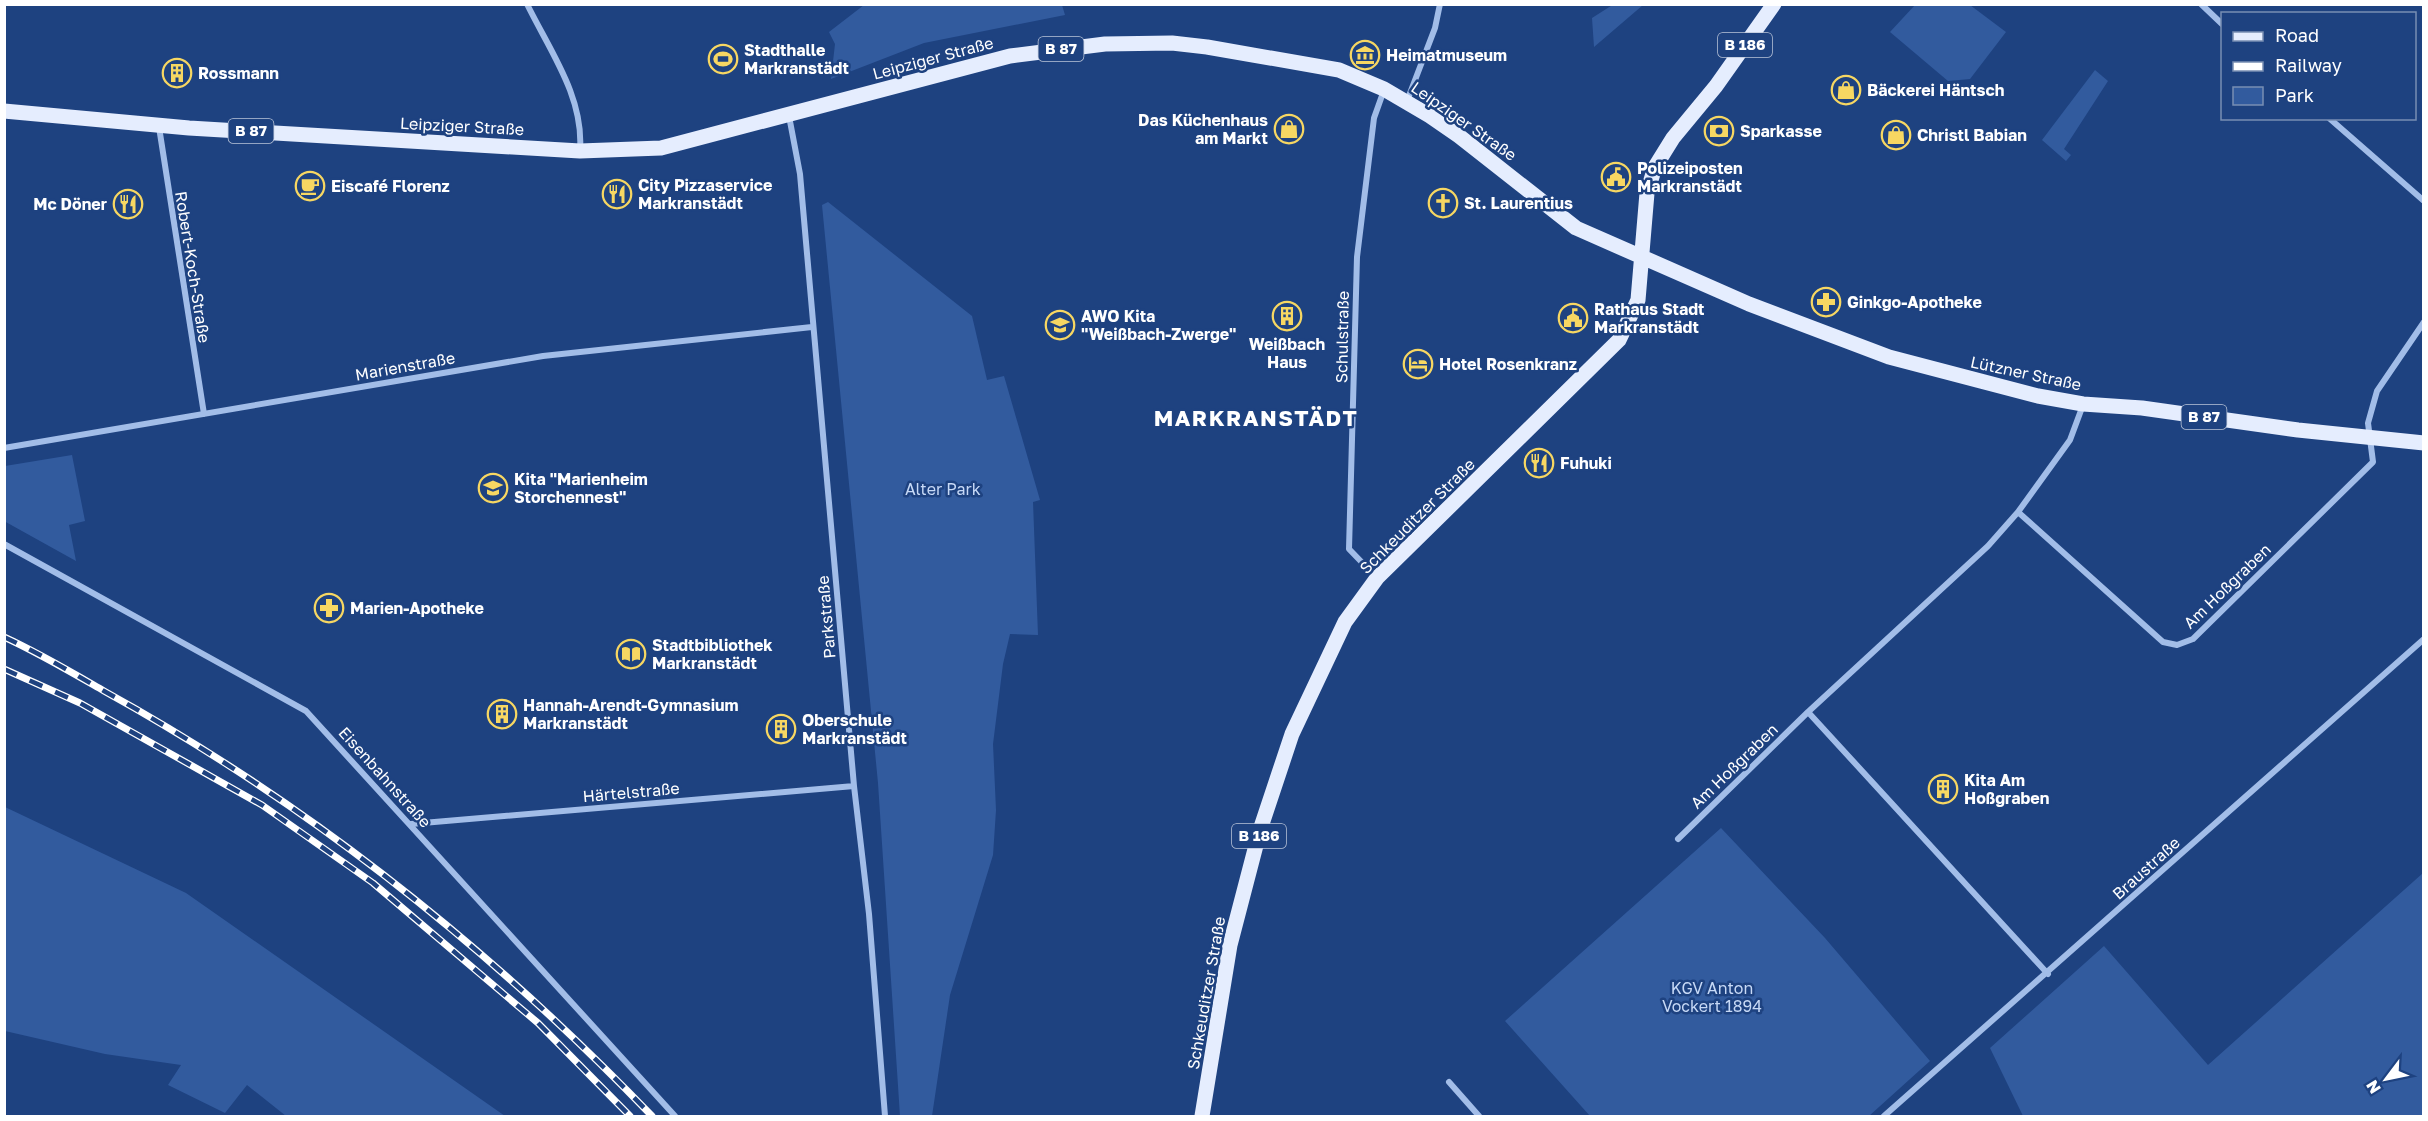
<svg xmlns="http://www.w3.org/2000/svg" width="2428" height="1121" font-family="'Golos Text',sans-serif">
<rect width="100%" height="100%" fill="#1e4280"/>
<path fill="#325b9e" d="M 1614,4 L 1643,5 L 1594,47 L 1592,18 Z
M 864,5 L 1062,5 L 1065,15 L 924,43 L 831,79 L 835,44 L 829,32 Z
M 1915,5 L 1970,5 L 2006,32 L 1970,79 L 1948,81 L 1890,32 Z
M 2095,70 L 2108,81 L 2064,149 L 2071,155 L 2066,161 L 2042,140 Z
M 828,202 L 972,316 L 987,380 L 1004,376 L 1040,500 L 1033,502 L 1038,635 L 1010,634 L 1003,664 L 993,744 L 996,810 L 993,855 L 950,995 L 932,1116 L 900,1116 L 878,783 L 822,205 Z
M 72,455 L 85,521 L 69,525 L 76,561 L 4,521 L 5,466 Z
M 5,807 L 186,893 L 505,1116 L 286,1116 L 247,1085 L 225,1113 L 168,1085 L 181,1065 L 105,1054 L 5,1031 Z
M 1721,828 L 1825,938 L 1930,1061 L 1869,1116 L 1590,1116 L 1505,1021 Z
M 2423,873 L 2423,1116 L 2023,1116 L 1990,1048 L 2104,946 L 2208,1065 Z"/>
<g fill="none" stroke-linecap="round" stroke-linejoin="round">
<path stroke="#a2bde8" stroke-width="6" d="M 527,4 C 550,51 584,97 580,150
M 2201,4 L 2222,24
M 1407,101 L 1435,28 L 1440,4
M 789,116 L 800,174 L 854,786 L 869,914 L 885,1116
M 2329,118 L 2424,201
M 159,127 L 204,414
M 4,448 L 543,356 L 812,327
M 2018,512 L 2163,642 L 2177,645 L 2193,639 L 2373,462 L 2368,423 L 2377,391 L 2424,322
M 4,544 L 306,711 L 675,1116
M 1376,577 L 1349,549 L 1357,257 L 1374,118 L 1384,90
M 1808,712 L 2048,974
M 411,824 L 854,786
M 1678,839 L 1808,712 L 1988,546 L 2018,512 L 2070,440 L 2083,405
M 1449,1082 L 1479,1116
M 1884,1116 L 2424,639"/>
<path stroke="#e5edfe" stroke-width="15" d="M 4,111 L 189,128 L 580,151 L 661,148 L 1010,56 L 1105,44 L 1172,43 L 1207,47 L 1339,70 L 1384,89 L 1430,116 L 1459,136 L 1576,228 L 1749,304 L 1889,357 L 2038,396 L 2083,404 L 2142,408 L 2298,430 L 2424,443
M 1202,1116 L 1230,945 L 1260,830 L 1292,734 L 1345,622 L 1377,578 L 1619,340 L 1638,300 L 1647,193 L 1655,167 L 1673,138 L 1716,86 L 1774,4"/>
<g stroke="#fff" stroke-width="7">
<path id="rail" d="M 4,637 C 39,653 71,672 104,691 C 307,803 491,949 652,1116
M 4,669 L 80,703 L 262,805 L 373,883 L 538,1023 L 630,1116"/>
</g>
<use href="#rail" stroke="#1e4280" stroke-width="4.5" stroke-dasharray="14" stroke-linecap="butt"/>
</g>
<defs>
<g id="museum-ring" transform="scale(1.5)"><circle r="9.5" fill="#1e4280" stroke="#f7d762" stroke-width="1.5"/><path d="M0-6L6-3V-2H-6V-3ZM-5-1h2V3h-2ZM-1-1h2V3h-2ZM3-1h2V3H3ZM-6 4H6V6H-6Z" fill="#f7d762"/></g>
<g id="stadium-ring" transform="scale(1.5)"><circle r="9.5" fill="#1e4280" stroke="#f7d762" stroke-width="1.5"/><path d="M0-5a6.5 5 0 1 0 0 10a6.5 5 0 1 0 0-10ZM-3.5-1.8h7v3.6h-7Z" fill="#f7d762"/></g>
<g id="building-ring" transform="scale(1.5)"><circle r="9.5" fill="#1e4280" stroke="#f7d762" stroke-width="1.5"/><path d="M-4-6H4V6H1V3H-1V6H-4ZM-2.5-4.3h1.7v1.8h-1.7ZM.8-4.3h1.7v1.8H.8ZM-2.5-1h1.7V.8h-1.7ZM.8-1h1.7V.8H.8Z" fill="#f7d762"/></g>
<g id="shop-ring" transform="scale(1.5)"><circle r="9.5" fill="#1e4280" stroke="#f7d762" stroke-width="1.5"/><path d="M-5-2.5h2.3a2.7 3.5 0 0 1 5.4 0H5L5.5 6h-11ZM-1.5-2.5h3a1.5 2.3 0 0 0-3 0Z" fill="#f7d762"/></g>
<g id="bank-ring" transform="scale(1.5)"><circle r="9.5" fill="#1e4280" stroke="#f7d762" stroke-width="1.5"/><path d="M-6-4H6V4H-6ZM0-2.3a2.3 2.3 0 1 0 0 4.6a2.3 2.3 0 1 0 0-4.6Z" fill="#f7d762"/></g>
<g id="civic-ring" transform="scale(1.5)"><circle r="9.5" fill="#1e4280" stroke="#f7d762" stroke-width="1.5"/><path d="M-.6-6.5H3V-4.5H.6V-3L4-1V1h2V6H-6V1h2V-1L-.6-3ZM-1.2 2.5V6h2.4V2.5Z" fill="#f7d762"/></g>
<g id="cafe-ring" transform="scale(1.5)"><circle r="9.5" fill="#1e4280" stroke="#f7d762" stroke-width="1.5"/><path d="M-5.5-4.5H6V0H3Q3 3.5 0 3.5H-2.5Q-5.5 3.5-5.5 0ZM3-3.2v2h1.7v-2ZM-6 4.5H4V6H-6Z" fill="#f7d762"/></g>
<g id="restaurant-ring" transform="scale(1.5)"><circle r="9.5" fill="#1e4280" stroke="#f7d762" stroke-width="1.5"/><path d="M-5-6h1v4h1v-4h1v4h1v-4h1v5L-1.5 .5V6h-2V.5L-5-1ZM5-6V6H3V1.5H1.5Q1.5-4 5-6Z" fill="#f7d762"/></g>
<g id="church-ring" transform="scale(1.5)"><circle r="9.5" fill="#1e4280" stroke="#f7d762" stroke-width="1.5"/><path d="M-1.2-6h2.4v3.5h3.3v2.4h-3.3V6h-2.4V-.1h-3.3v-2.4h3.3Z" fill="#f7d762"/></g>
<g id="pharmacy-ring" transform="scale(1.5)"><circle r="9.5" fill="#1e4280" stroke="#f7d762" stroke-width="1.5"/><path d="M-2-6h4v4h4v4h-4v4h-4v-4h-4v-4h4Z" fill="#f7d762"/></g>
<g id="school-ring" transform="scale(1.5)"><circle r="9.5" fill="#1e4280" stroke="#f7d762" stroke-width="1.5"/><path d="M0-5L7-2L0 1L-7-2ZM-4 1L0 2.5L4 1V4Q0 6-4 4Z" fill="#f7d762"/></g>
<g id="hotel-ring" transform="scale(1.5)"><circle r="9.5" fill="#1e4280" stroke="#f7d762" stroke-width="1.5"/><path d="M-6-4.5h1.5V1H6V5H4.5V3h-9V5H-6ZM-4 0a1.8 1.8 0 1 1 3.6 0ZM.5 0V-2.5h3Q6-2.5 6 0Z" fill="#f7d762"/></g>
<g id="library-ring" transform="scale(1.5)"><circle r="9.5" fill="#1e4280" stroke="#f7d762" stroke-width="1.5"/><path d="M-6-4Q-3-5.5-.7-3.5V5Q-3 3-6 4ZM6-4Q3-5.5 .7-3.5V5Q3 3 6 4Z" fill="#f7d762"/></g>
</defs>
<g fill-rule="evenodd">
<use href="#museum-ring" x="1365" y="55"/>
<use href="#stadium-ring" x="723" y="59"/>
<use href="#building-ring" x="177" y="73"/>
<use href="#shop-ring" x="1846" y="90"/>
<use href="#shop-ring" x="1289" y="129"/>
<use href="#bank-ring" x="1719" y="131"/>
<use href="#shop-ring" x="1896" y="135"/>
<use href="#civic-ring" x="1616" y="177"/>
<use href="#cafe-ring" x="310" y="186"/>
<use href="#restaurant-ring" x="617" y="194"/>
<use href="#church-ring" x="1443" y="203"/>
<use href="#restaurant-ring" x="128" y="204"/>
<use href="#pharmacy-ring" x="1826" y="302"/>
<use href="#building-ring" x="1287" y="316"/>
<use href="#civic-ring" x="1573" y="318"/>
<use href="#school-ring" x="1060" y="325"/>
<use href="#hotel-ring" x="1418" y="364"/>
<use href="#restaurant-ring" x="1539" y="463"/>
<use href="#school-ring" x="493" y="488"/>
<use href="#pharmacy-ring" x="329" y="608"/>
<use href="#library-ring" x="631" y="654"/>
<use href="#building-ring" x="502" y="714"/>
<use href="#building-ring" x="781" y="729"/>
<use href="#building-ring" x="1943" y="789"/>
</g>
<g text-anchor="middle" stroke-width="5" stroke-linejoin="round" paint-order="stroke">
<g fill="#1e4280" stroke="#bcc6d9" stroke-width="1.5">
<rect x="1718" y="33" width="54" height="24" rx="4.5"/>
<rect x="1038.5" y="37" width="45" height="24" rx="4.5"/>
<rect x="228.5" y="119" width="45" height="24" rx="4.5"/>
<rect x="2181.5" y="405" width="45" height="24" rx="4.5"/>
<rect x="1232" y="824" width="54" height="24" rx="4.5"/>
</g>
<g font-size="15" font-weight="bold" fill="#fff">
<text x="1745" y="50">B 186</text>
<text x="1061" y="54">B 87</text>
<text x="251" y="136">B 87</text>
<text x="2204" y="422">B 87</text>
<text x="1259" y="841">B 186</text>
</g>
<g font-size="16" font-weight="bold" fill="#fff" stroke="#1e4280" text-anchor="start">
<text x="744" y="56">Stadthalle<tspan x="744" dy="18">Markranstädt</tspan></text>
<text x="1386" y="61">Heimatmuseum</text>
<text x="198" y="79">Rossmann</text>
<text x="1867" y="96">Bäckerei Häntsch</text>
<text x="1268" y="126" text-anchor="end">Das Küchenhaus<tspan x="1268" dy="18">am Markt</tspan></text>
<text x="1740" y="137">Sparkasse</text>
<text x="1917" y="141">Christl Babian</text>
<text x="1637" y="174">Polizeiposten<tspan x="1637" dy="18">Markranstädt</tspan></text>
<text x="638" y="191">City Pizzaservice<tspan x="638" dy="18">Markranstädt</tspan></text>
<text x="331" y="192">Eiscafé Florenz</text>
<text x="1464" y="209">St. Laurentius</text>
<text x="107" y="210" text-anchor="end">Mc Döner</text>
<text x="1847" y="308">Ginkgo-Apotheke</text>
<text x="1594" y="315">Rathaus Stadt<tspan x="1594" dy="18">Markranstädt</tspan></text>
<text x="1081" y="322">AWO Kita<tspan x="1081" dy="18">"Weißbach-Zwerge"</tspan></text>
<text x="1287" y="350" text-anchor="middle">Weißbach<tspan x="1287" dy="18">Haus</tspan></text>
<text x="1439" y="370">Hotel Rosenkranz</text>
<text x="1560" y="469">Fuhuki</text>
<text x="514" y="485">Kita "Marienheim<tspan x="514" dy="18">Storchennest"</tspan></text>
<text x="350" y="614">Marien-Apotheke</text>
<text x="652" y="651">Stadtbibliothek<tspan x="652" dy="18">Markranstädt</tspan></text>
<text x="523" y="711">Hannah-Arendt-Gymnasium<tspan x="523" dy="18">Markranstädt</tspan></text>
<text x="802" y="726">Oberschule<tspan x="802" dy="18">Markranstädt</tspan></text>
<text x="1964" y="786">Kita Am<tspan x="1964" dy="18">Hoßgraben</tspan></text>
</g>
<g font-size="16" fill="#fff" stroke="#1e4280">
<text transform="translate(933 58) rotate(-15)" y="6">Leipziger Straße</text>
<text transform="translate(1464 121) rotate(35)" y="6">Leipziger Straße</text>
<text transform="translate(462 126) rotate(3)" y="6">Leipziger Straße</text>
<text transform="translate(193 267) rotate(81)" y="6">Robert-Koch-Straße</text>
<text transform="translate(1342 337) rotate(-89)" y="6">Schulstraße</text>
<text transform="translate(405 366) rotate(-10)" y="6">Marienstraße</text>
<text transform="translate(2026 373) rotate(12)" y="6">Lützner Straße</text>
<text transform="translate(1417 516) rotate(-45)" y="6">Schkeuditzer Straße</text>
<text transform="translate(2227 586) rotate(-44)" y="6">Am Hoßgraben</text>
<text transform="translate(826 617) rotate(-95)" y="6">Parkstraße</text>
<text transform="translate(1734 766) rotate(-44)" y="6">Am Hoßgraben</text>
<text transform="translate(385 777) rotate(48)" y="6">Eisenbahnstraße</text>
<text transform="translate(631 792) rotate(-5)" y="6">Härtelstraße</text>
<text transform="translate(2146 868) rotate(-42)" y="6">Braustraße</text>
<text transform="translate(1206 993) rotate(-80)" y="6">Schkeuditzer Straße</text>
</g>
<g font-size="16" fill="#c7d9f6" stroke="#1e4280">
<text x="943" y="495">Alter Park</text>
<text x="1712" y="994">KGV Anton<tspan x="1712" dy="18">Vockert 1894</tspan></text>
</g>
<g font-size="22" font-weight="bold" letter-spacing="1.5" fill="#fff" stroke="#1e4280">
<text x="1256" y="426">MARKRANSTÄDT</text>
</g>
</g>
<rect width="2428" height="1121" fill="none" stroke="#ffffff" stroke-width="12"/>
<rect x="2221" y="12" width="195" height="108" fill="#1e4280" stroke="#788eb3" stroke-width="1.5"/>
<rect x="2233" y="32" width="30" height="9" fill="#e5edfe" stroke="#788eb3" stroke-width="1.5"/>
<text x="2275" y="42" font-size="18" fill="#ffffff">Road</text>
<rect x="2233" y="62" width="30" height="9" fill="#ffffff" stroke="#788eb3" stroke-width="1.5"/>
<text x="2275" y="72" font-size="18" fill="#ffffff">Railway</text>
<rect x="2233" y="87" width="30" height="18" fill="#325b9e" stroke="#788eb3" stroke-width="1.5"/>
<text x="2275" y="102" font-size="18" fill="#ffffff">Park</text>
<g transform="translate(2386 1079) rotate(238)" stroke="#1e4280" stroke-width="4.5" paint-order="stroke">
<path d="M0-4.5L10 22L0 15L-10 22Z" fill="#ffffff"/>
<text y="-9" font-size="16" font-weight="bold" text-anchor="middle" fill="#ffffff">N</text>
</g>
</svg>
